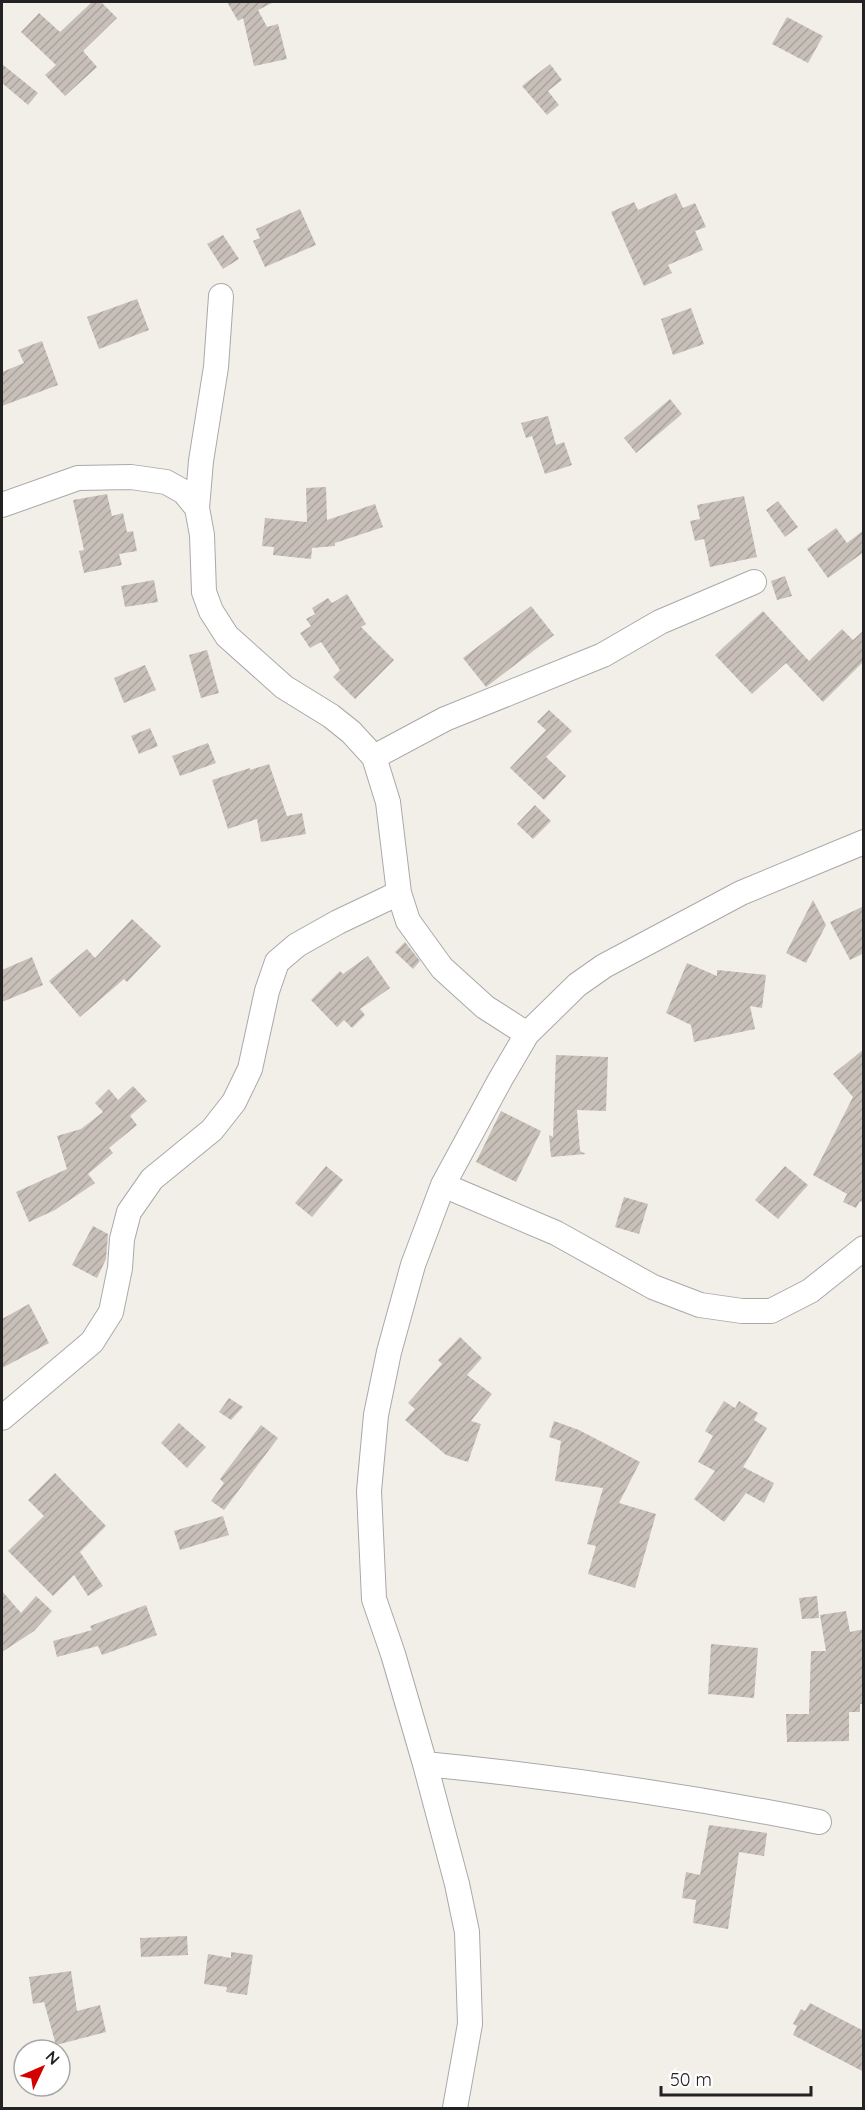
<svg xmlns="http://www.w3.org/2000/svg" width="865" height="2110" font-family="Quicksand,sans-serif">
<defs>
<pattern id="building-hatch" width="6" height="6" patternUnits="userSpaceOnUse" patternTransform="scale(1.5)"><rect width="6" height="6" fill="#c7bfb8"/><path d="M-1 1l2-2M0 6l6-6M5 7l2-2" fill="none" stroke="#aba49e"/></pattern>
</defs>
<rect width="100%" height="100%" fill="#f2efe9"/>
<path fill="url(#building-hatch)" d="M 92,2 L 101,2 L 117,18 L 83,51 L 97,67 L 65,96 L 45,75 L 56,65 L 21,32 L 39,13 L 60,32 Z
M 227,2 L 274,2 L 258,10 L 267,27 L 278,24 L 287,59 L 254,66 L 243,18 L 238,21 Z
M 787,17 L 823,36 L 808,63 L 772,44 Z
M 2,64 L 38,93 L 28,105 L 2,83 Z
M 550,64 L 562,80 L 548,91 L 559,105 L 547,115 L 522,86 Z
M 676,193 L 683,208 L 695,203 L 706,227 L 695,231 L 703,250 L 668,265 L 672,273 L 644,286 L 611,212 L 634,202 L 638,210 Z
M 300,209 L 316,245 L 265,267 L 253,241 L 260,238 L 256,229 Z
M 223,235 L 239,259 L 223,269 L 207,244 Z
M 137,299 L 149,330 L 99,349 L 87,317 Z
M 691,308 L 704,344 L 673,355 L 661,319 Z
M 42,341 L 58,385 L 2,406 L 2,372 L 24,363 L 18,350 Z
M 670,399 L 682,414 L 636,453 L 624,438 Z
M 548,416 L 556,445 L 564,442 L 572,465 L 545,474 L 532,436 L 526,438 L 521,423 Z
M 326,487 L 327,520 L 375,504 L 383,527 L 335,543 L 335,546 L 312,548 L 311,559 L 273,555 L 274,547 L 262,546 L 265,518 L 307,522 L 306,488 Z
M 107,494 L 112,516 L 123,513 L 127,532 L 133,531 L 137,551 L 119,554 L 122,565 L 84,573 L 79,551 L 84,550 L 73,500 Z
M 744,496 L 757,557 L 710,567 L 704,539 L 695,541 L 690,521 L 700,519 L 697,505 Z
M 778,501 L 798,527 L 785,537 L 766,510 Z
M 836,528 L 847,543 L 864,530 L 864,552 L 828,578 L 807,549 Z
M 785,576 L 792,596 L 777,600 L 771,581 Z
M 154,580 L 158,602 L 125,607 L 121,586 Z
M 347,594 L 366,624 L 361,627 L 394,660 L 355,699 L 333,677 L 340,670 L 321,642 L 310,648 L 300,633 L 311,626 L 306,619 L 315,614 L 312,608 L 328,598 L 332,603 Z
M 531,606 L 554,635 L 486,687 L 463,658 Z
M 763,611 L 809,661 L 842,629 L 853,640 L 864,630 L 863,662 L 823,702 L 786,663 L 752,694 L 715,655 Z
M 207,650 L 219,693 L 201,698 L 189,655 Z
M 145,665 L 156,690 L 124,703 L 114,678 Z
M 549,710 L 572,731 L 546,757 L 566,776 L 544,800 L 510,768 L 546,730 L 537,722 Z
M 150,728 L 158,746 L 139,754 L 131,736 Z
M 208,743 L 216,763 L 180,776 L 172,756 Z
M 269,764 L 287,816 L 302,813 L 306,834 L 261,842 L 257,819 L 228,829 L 212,780 L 250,768 L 250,770 Z
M 535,805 L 551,821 L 533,839 L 517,824 Z
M 813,900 L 826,925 L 806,963 L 786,953 Z
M 864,906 L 864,953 L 850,960 L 830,922 Z
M 132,919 L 161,946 L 127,982 L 124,979 L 80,1017 L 49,981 L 87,949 L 95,958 Z
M 405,942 L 420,961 L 413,969 L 395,952 Z
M 368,956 L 390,988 L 360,1009 L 365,1015 L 352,1028 L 344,1020 L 337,1027 L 311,1000 L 340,971 L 343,974 Z
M 32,957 L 43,985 L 2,1002 L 2,970 Z
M 687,963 L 717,976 L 717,970 L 766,975 L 762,1008 L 750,1006 L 755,1029 L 694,1042 L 691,1025 L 666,1013 Z
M 864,1049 L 864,1203 L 860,1201 L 856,1208 L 843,1202 L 847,1194 L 813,1175 L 853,1097 L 833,1074 Z
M 556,1055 L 608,1057 L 606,1111 L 577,1110 L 580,1151 L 586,1154 L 551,1157 L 549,1135 L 553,1137 Z
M 133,1086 L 147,1101 L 130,1116 L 137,1125 L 109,1148 L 113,1153 L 88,1174 L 95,1183 L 55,1210 L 29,1222 L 16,1192 L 67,1169 L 57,1136 L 81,1129 L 103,1112 L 95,1103 L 109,1089 L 118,1100 Z
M 501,1111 L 541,1131 L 516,1182 L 476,1162 Z
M 326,1166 L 343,1180 L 312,1217 L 295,1203 Z
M 785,1166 L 808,1185 L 778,1219 L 755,1200 Z
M 624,1197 L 648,1204 L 639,1234 L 615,1227 Z
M 93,1226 L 108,1234 L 106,1259 L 97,1278 L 72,1265 Z
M 29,1304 L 49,1343 L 2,1368 L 2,1319 Z
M 460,1337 L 482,1358 L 467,1375 L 492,1394 L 471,1421 L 481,1424 L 468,1462 L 446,1455 L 405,1420 L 415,1409 L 408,1403 L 442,1364 L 438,1360 Z
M 229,1398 L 243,1407 L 231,1420 L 219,1412 Z
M 724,1401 L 735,1408 L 739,1401 L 758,1413 L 754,1420 L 767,1428 L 743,1467 L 774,1483 L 764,1503 L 746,1493 L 724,1522 L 694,1499 L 715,1471 L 698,1462 L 713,1436 L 705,1431 Z
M 554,1421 L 579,1430 L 640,1462 L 619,1503 L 656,1514 L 635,1588 L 588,1574 L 596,1546 L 587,1544 L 603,1488 L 555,1481 L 561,1441 L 549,1437 Z
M 179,1423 L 206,1447 L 187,1468 L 161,1443 Z
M 261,1425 L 278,1438 L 224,1510 L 211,1501 L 224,1483 L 220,1479 Z
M 55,1473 L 106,1526 L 80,1552 L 103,1586 L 88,1596 L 74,1575 L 53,1596 L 8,1551 L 44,1516 L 28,1500 Z
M 223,1516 L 229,1535 L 180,1550 L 174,1531 Z
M 2,1591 L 21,1613 L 36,1596 L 52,1611 L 34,1631 L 2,1652 Z
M 817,1596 L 819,1618 L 802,1619 L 799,1598 Z
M 146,1605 L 157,1635 L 102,1655 L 98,1646 L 57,1657 L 53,1641 L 92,1630 L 90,1626 Z
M 846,1611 L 850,1632 L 864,1629 L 864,1704 L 860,1704 L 860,1712 L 849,1712 L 849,1741 L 787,1742 L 786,1714 L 809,1714 L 811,1651 L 826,1651 L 820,1615 Z
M 711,1644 L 758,1648 L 754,1698 L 708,1694 Z
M 709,1825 L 767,1833 L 764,1856 L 739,1852 L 728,1929 L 693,1923 L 696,1900 L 682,1898 L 686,1872 L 700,1875 Z
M 187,1936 L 188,1955 L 141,1957 L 140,1938 Z
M 231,1952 L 253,1955 L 247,1995 L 226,1992 L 227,1987 L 204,1984 L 208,1954 L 231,1958 Z
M 71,1971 L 77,2011 L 100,2005 L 106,2032 L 56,2045 L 44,2002 L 33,2004 L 29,1977 Z
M 810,2003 L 864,2031 L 864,2072 L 793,2035 L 797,2026 L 793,2024 L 801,2009 L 805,2011 Z"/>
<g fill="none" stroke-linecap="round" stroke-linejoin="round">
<g stroke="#a9a9a9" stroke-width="26">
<path id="minor" d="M 2,505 L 78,478 L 131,477 L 166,482 L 184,492 L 197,508 L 202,535 L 204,592 L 211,611 L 227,636 L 284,687 L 331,716 L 351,732 L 374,757 L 388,802 L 399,893 L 408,921 L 442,968 L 485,1007 L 527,1034
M 197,508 L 201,461 L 216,367 L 221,296
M 374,757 L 445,719 L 603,655 L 660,622 L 754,582
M 443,1185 L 556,1233 L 653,1287 L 700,1305 L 742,1311 L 771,1311 L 810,1291 L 864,1248
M 2,1418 L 92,1342 L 111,1312 L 120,1268 L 122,1239 L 129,1212 L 152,1179 L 212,1130 L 234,1102 L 250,1069 L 267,991 L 277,962 L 297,945 L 338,922 L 399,893
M 425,1764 C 558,1777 689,1796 819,1822
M 455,2108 L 470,2024 L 467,1932 L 457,1884 L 425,1764 L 393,1654 L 374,1599 L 369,1491 L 376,1415 L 389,1352 L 413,1265 L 443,1185 L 500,1080 L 527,1034 L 577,985 L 604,966 L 741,893 L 864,842"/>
</g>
<use href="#minor" stroke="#fff" stroke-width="24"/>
</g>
<rect width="865" height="2110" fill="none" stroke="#222222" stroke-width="6"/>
<g transform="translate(42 2068) rotate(46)"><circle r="28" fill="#ffffff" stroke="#a7a7a7" stroke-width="1.5"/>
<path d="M0-4.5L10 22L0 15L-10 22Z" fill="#d40000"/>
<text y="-9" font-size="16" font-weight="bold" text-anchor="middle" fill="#222222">N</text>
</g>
<path d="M661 2086v9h150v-9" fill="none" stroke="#222222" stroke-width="3"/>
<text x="670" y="2086" font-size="18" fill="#222222" stroke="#ffffff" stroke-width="4.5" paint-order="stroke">50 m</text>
</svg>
